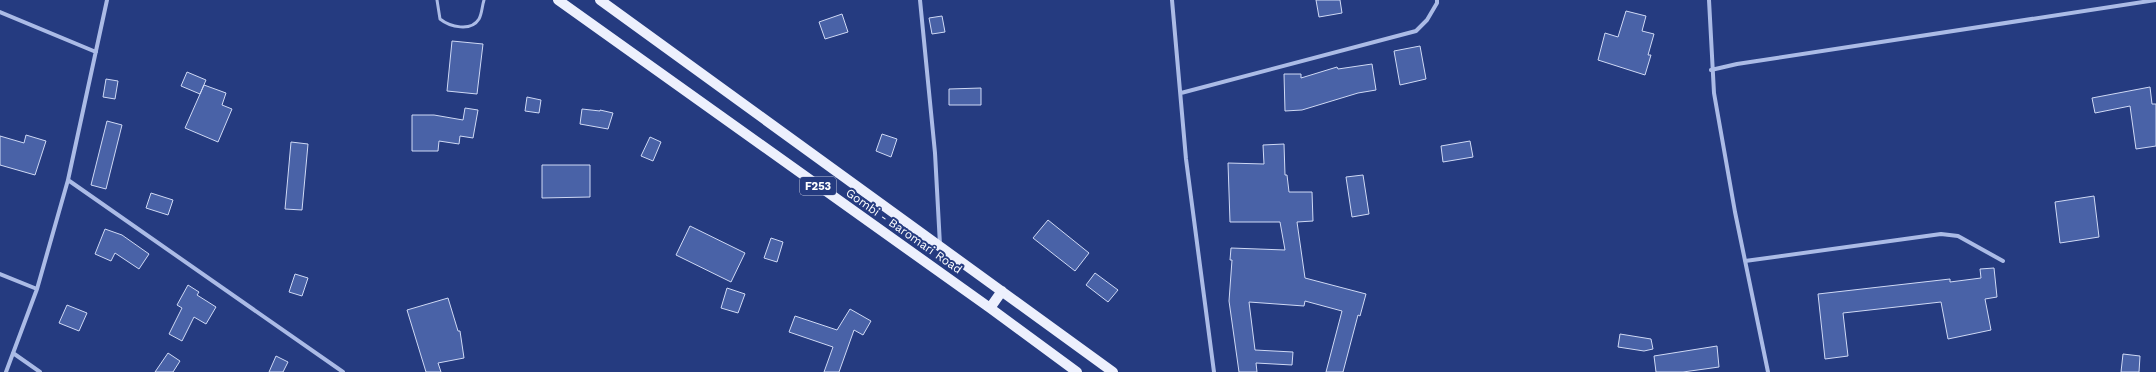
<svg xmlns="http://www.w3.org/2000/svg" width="2156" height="372" font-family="'Work Sans',sans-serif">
<rect width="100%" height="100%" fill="#253b80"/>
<path fill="#4962a7" stroke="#cfd9f5" d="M 1316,0 L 1340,0 L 1342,13 L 1319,17 Z
M 1626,11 L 1646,16 L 1642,31 L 1654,34 L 1648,55 L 1651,55 L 1645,75 L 1598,60 L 1605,33 L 1618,37 Z
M 842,14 L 848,32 L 825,39 L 819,22 Z
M 942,16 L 945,32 L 932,34 L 929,18 Z
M 452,41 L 483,44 L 477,94 L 447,91 Z
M 1420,46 L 1426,79 L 1400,85 L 1394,51 Z
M 1372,64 L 1376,90 L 1358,93 L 1302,110 L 1285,111 L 1284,74 L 1301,74 L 1301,78 L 1337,67 L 1338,69 Z
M 187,72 L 206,80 L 200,94 L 181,86 Z
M 106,79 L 118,81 L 115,99 L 103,97 Z
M 204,85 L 226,93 L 222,105 L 232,109 L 218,142 L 185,128 Z
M 2150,87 L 2152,104 L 2156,104 L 2156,146 L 2136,149 L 2130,106 L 2095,113 L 2092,98 Z
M 981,88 L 981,105 L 949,105 L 949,89 Z
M 527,97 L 541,100 L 539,113 L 525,111 Z
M 465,108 L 478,110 L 473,138 L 460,136 L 459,144 L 439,141 L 438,151 L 412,151 L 412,115 L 434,115 L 463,120 Z
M 582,109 L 600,111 L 600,110 L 613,113 L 608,129 L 580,124 Z
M 107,121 L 122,125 L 106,189 L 91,185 Z
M 882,134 L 897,139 L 891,157 L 876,151 Z
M 26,135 L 46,141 L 35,175 L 0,165 L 0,136 L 24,143 Z
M 650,137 L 661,142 L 653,161 L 641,156 Z
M 1470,141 L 1473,157 L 1443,162 L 1441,146 Z
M 291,142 L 308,144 L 302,210 L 285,209 Z
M 1284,144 L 1285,175 L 1287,175 L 1289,192 L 1312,192 L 1313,221 L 1297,222 L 1305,278 L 1366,294 L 1360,316 L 1358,315 L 1343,372 L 1326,372 L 1342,311 L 1305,301 L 1304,306 L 1249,302 L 1255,350 L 1293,352 L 1292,365 L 1256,363 L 1257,372 L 1239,372 L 1229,301 L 1232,260 L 1230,260 L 1231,248 L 1285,250 L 1280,222 L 1230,222 L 1228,163 L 1264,164 L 1263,145 Z
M 542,165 L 590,165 L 590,197 L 542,198 Z
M 1363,175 L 1369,214 L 1352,217 L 1346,177 Z
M 151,193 L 173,200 L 168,215 L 146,208 Z
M 2094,196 L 2099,237 L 2060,243 L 2055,202 Z
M 1048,220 L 1089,253 L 1075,271 L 1033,238 Z
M 690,226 L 745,253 L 731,282 L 676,255 Z
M 105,229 L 122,235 L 149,254 L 139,269 L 115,253 L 111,261 L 95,254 Z
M 771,238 L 783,242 L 777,262 L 764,258 Z
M 1994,268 L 1997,297 L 1985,299 L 1991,330 L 1948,339 L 1941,302 L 1843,313 L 1848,356 L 1825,359 L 1818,294 L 1950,279 L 1950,282 L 1981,278 L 1980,269 Z
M 1095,273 L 1118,290 L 1108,302 L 1086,285 Z
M 295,274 L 308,278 L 302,296 L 289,292 Z
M 188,285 L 199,292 L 197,295 L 216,307 L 206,324 L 194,317 L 182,341 L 169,334 L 182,308 L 177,305 Z
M 727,288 L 745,294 L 738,313 L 721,308 Z
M 448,298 L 458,331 L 460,331 L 464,358 L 438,363 L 441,372 L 426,372 L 407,310 Z
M 67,305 L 87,313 L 79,331 L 59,323 Z
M 850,309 L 871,321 L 863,335 L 854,330 L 839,372 L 824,372 L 833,347 L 789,332 L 795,316 L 837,330 Z
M 1620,334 L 1651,339 L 1653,349 L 1644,351 L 1618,347 Z
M 1717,346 L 1719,367 L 1683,372 L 1656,372 L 1654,356 Z
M 168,353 L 180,361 L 173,372 L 155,372 Z
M 2123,354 L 2140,356 L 2139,372 L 2121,372 Z
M 276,356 L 288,362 L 283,372 L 269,372 Z"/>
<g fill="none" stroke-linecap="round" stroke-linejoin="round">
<path stroke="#abbbe6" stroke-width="3" d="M 437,0 L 440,19 C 450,27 471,32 479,19 C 482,14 482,6 484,0"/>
<path stroke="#abbbe6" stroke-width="4" d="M 920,0 L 935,153 L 940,245
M 1172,0 L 1186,159 L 1214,372
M 1709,0 L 1714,93 L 1735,212 L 1768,372
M 0,12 L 96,52
M 1711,70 L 1737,64 L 2156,0
M 1181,93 L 1416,31 L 1427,20 L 1437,3 L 1437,0
M 68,180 L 343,372
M 1745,261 L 1941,234 L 1958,236 L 2003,261
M 0,274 L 37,289
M 13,353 L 40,372
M 6,372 L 37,289 L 68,180 L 107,0"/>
<path stroke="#edf0fd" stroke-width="10" d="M 558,0 L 990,308 L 1077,372
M 600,0 L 1113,372
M 990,308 L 1002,291"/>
</g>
<g text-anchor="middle" stroke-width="4" stroke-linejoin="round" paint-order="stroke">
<rect fill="#253b80" stroke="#bec4d9" stroke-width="1" x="800" y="177" width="36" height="18" rx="3"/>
<g font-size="11" font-weight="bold" fill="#fff">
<text x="818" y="190">F253</text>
</g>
<g font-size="12" fill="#fff" stroke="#253b80">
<text transform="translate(904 231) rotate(35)" y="4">Gombi - Baromari Road</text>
</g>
</g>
</svg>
